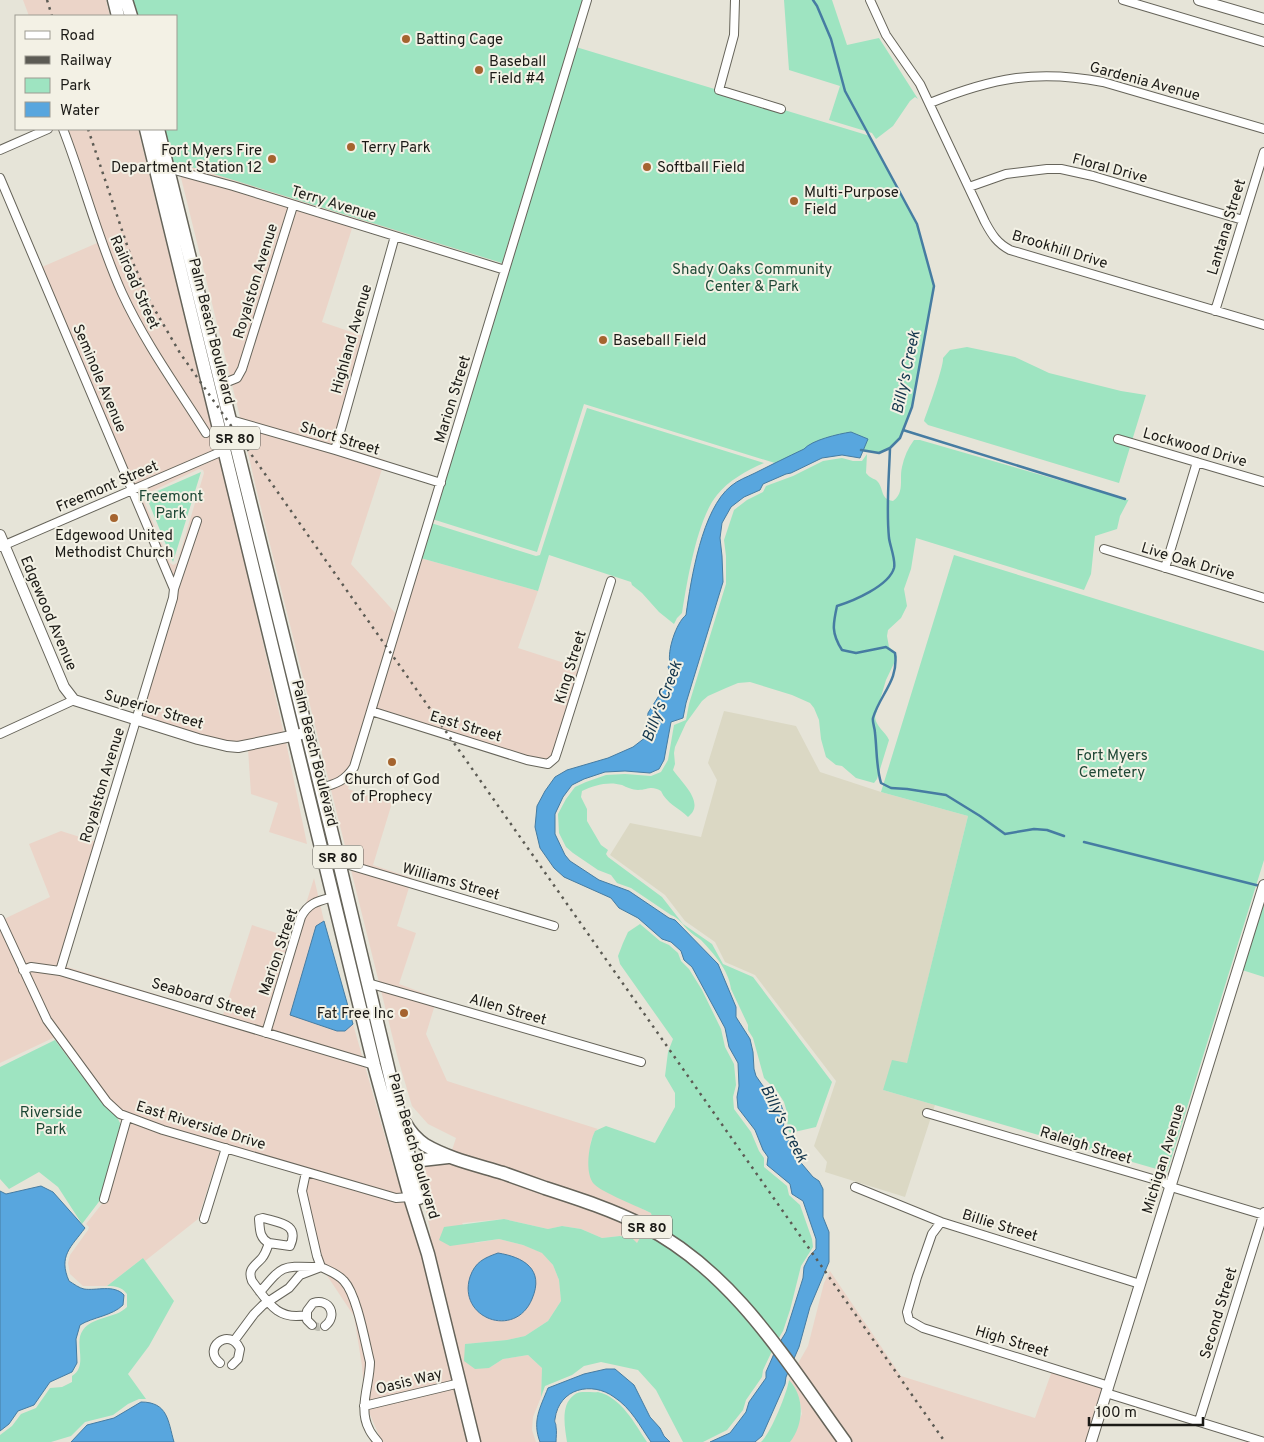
<svg xmlns="http://www.w3.org/2000/svg" width="1264" height="1442" font-family="Overpass,sans-serif">
<rect width="100%" height="100%" fill="#e6e4d8"/>
<path fill="#ebd4c8" fill-rule="evenodd" d="M 23,0 L 106,0 L 110,16 L 29,16 Z
M 372,82 L 545,137 L 506,264 L 355,219 L 322,322 L 369,338 L 336,445 L 385,460 L 351,564 L 398,616 L 417,557 L 538,591 L 518,648 L 583,669 L 553,764 L 374,707 L 348,789 L 392,803 L 373,865 L 412,878 L 397,926 L 416,933 L 399,984 L 437,998 L 426,1034 L 447,1081 L 598,1129 L 595,1131 L 591,1141 L 589,1155 L 590,1175 L 602,1189 L 651,1213 L 652,1217 L 648,1224 L 451,1153 L 456,1138 L 428,1124 L 412,1106 L 398,1059 L 256,488 L 239,413 L 169,129 L 176,129 Z
M 65,129 L 138,129 L 234,516 L 284,734 L 241,742 L 219,741 L 140,716 L 174,583 L 172,572 L 133,484 L 42,267 L 104,240 ZM 199,469 L 203,470 L 204,473 L 177,563 L 173,565 L 170,563 L 142,496 Z
M 286,742 L 307,844 L 269,832 L 278,803 L 251,794 L 248,749 Z
M 61,831 L 99,843 L 61,965 L 223,1015 L 252,925 L 295,939 L 314,878 L 324,921 L 316,926 L 345,1031 L 353,1024 L 396,1175 L 401,1181 L 414,1225 L 470,1442 L 383,1442 L 381,1440 L 365,1403 L 362,1366 L 354,1316 L 316,1259 L 303,1169 L 220,1150 L 198,1219 L 145,1261 L 143,1258 L 107,1286 L 83,1286 L 70,1274 L 68,1263 L 70,1255 L 88,1230 L 89,1227 L 86,1224 L 105,1200 L 124,1123 L 119,1114 L 55,1037 L 0,1063 L 0,921 L 50,897 L 29,844 Z
M 447,1162 L 595,1209 L 644,1231 L 637,1244 L 633,1239 L 620,1236 L 602,1238 L 581,1229 L 562,1226 L 548,1229 L 504,1219 L 462,1223 L 475,1243 L 499,1239 L 523,1245 L 543,1253 L 553,1265 L 559,1280 L 561,1301 L 548,1321 L 525,1336 L 507,1340 L 465,1344 L 489,1368 L 503,1359 L 528,1355 L 542,1368 L 541,1397 L 533,1417 L 532,1430 L 536,1442 L 479,1442 L 431,1249 L 430,1229 L 418,1175 L 421,1174 L 427,1163 Z
M 830,1271 L 901,1376 L 1035,1418 L 1052,1371 L 1103,1389 L 1086,1442 L 850,1442 L 796,1367 L 808,1346 L 824,1283 Z
M 791,1375 L 840,1442 L 790,1442 L 802,1414 L 800,1402 L 789,1380 Z"/>
<path fill="#dbd8c4" d="M 724,711 L 796,726 L 820,772 L 881,792 L 968,816 L 907,1064 L 883,1090 L 935,1105 L 905,1197 L 825,1172 L 827,1162 L 814,1146 L 836,1081 L 755,975 L 725,962 L 715,942 L 685,921 L 665,895 L 610,855 L 630,823 L 701,837 L 717,780 L 708,763 Z"/>
<path fill="#9ee4c1" d="M 127,0 L 586,0 L 545,137 L 541,136 L 502,263 L 188,166 L 169,166 L 160,129 L 176,129 L 176,16 L 131,16 Z
M 784,0 L 832,0 L 847,45 L 879,38 L 918,99 L 915,97 L 910,101 L 893,126 L 876,139 L 872,133 L 829,120 L 840,86 L 789,70 Z
M 576,47 L 870,136 L 917,224 L 934,286 L 912,407 L 900,438 L 890,448 L 879,453 L 856,448 L 842,447 L 791,468 L 584,404 L 537,552 L 432,519 Z
M 967,347 L 1015,357 L 1049,373 L 1121,391 L 1146,395 L 1119,483 L 928,425 L 924,421 C 928,410 944,366 943,358 L 950,350 Z
M 587,408 L 764,463 C 747,470 728,481 717,495 C 697,519 687,582 682,613 L 677,618 L 674,624 L 659,612 L 642,593 L 632,585 L 631,582 L 549,555 L 538,591 L 417,557 L 431,523 L 536,556 L 540,555 Z
M 914,440 L 920,440 L 1128,500 L 1129,499 L 1120,516 L 1117,529 L 1095,536 L 1091,574 L 1084,590 L 916,538 L 911,569 L 904,589 L 907,606 L 901,618 L 888,630 L 887,636 L 889,647 L 895,652 L 897,657 L 886,680 L 875,717 C 876,727 885,731 889,740 L 877,779 L 874,783 L 856,778 L 842,766 L 836,765 L 826,757 L 821,739 L 819,720 L 814,708 L 810,703 L 792,695 L 750,682 L 738,683 L 726,688 L 708,696 L 702,701 L 686,723 L 675,747 L 674,753 L 675,764 L 673,770 C 682,783 706,803 688,817 C 679,808 666,803 661,791 C 651,785 648,790 638,790 C 633,790 626,787 622,785 C 609,781 594,785 582,791 L 581,797 L 587,809 L 587,821 L 601,845 L 608,850 L 606,854 L 608,857 L 662,897 L 683,924 L 712,944 L 723,964 L 753,977 L 832,1082 L 816,1127 L 790,1133 L 787,1128 L 788,1116 L 784,1102 L 777,1091 L 764,1078 L 753,1038 L 748,1030 L 748,1025 L 731,989 C 729,970 713,953 701,940 C 697,937 692,934 688,930 C 683,925 679,918 671,915 L 631,888 L 617,883 L 611,875 L 598,870 L 573,853 L 566,847 L 559,833 L 558,814 L 566,799 L 575,787 L 586,782 L 606,775 L 625,774 L 651,776 L 661,772 L 668,760 L 674,725 L 686,720 L 689,704 L 726,584 L 726,556 L 724,540 L 734,510 L 747,500 L 763,492 L 766,486 L 793,476 L 823,461 L 842,458 L 853,461 L 862,461 L 867,454 L 866,473 C 869,477 872,478 876,480 C 885,488 879,499 893,501 C 905,492 899,479 902,467 C 904,457 908,448 914,440 Z
M 201,472 L 173,562 L 146,496 Z
M 954,555 L 1264,651 L 1264,860 L 1167,1172 L 883,1090 L 892,1060 L 907,1063 L 968,816 L 881,792 Z
M 1264,900 L 1264,977 L 1242,970 Z
M 640,924 L 660,941 L 669,945 L 678,953 L 681,961 L 689,969 L 702,990 L 721,1029 L 725,1047 L 734,1064 L 736,1085 L 733,1097 L 734,1109 L 751,1132 L 759,1151 L 764,1158 L 764,1167 L 787,1186 L 789,1195 L 800,1205 L 812,1239 L 813,1247 L 801,1266 L 790,1310 L 783,1331 L 777,1341 L 648,1224 L 652,1217 L 651,1213 C 639,1207 601,1192 594,1184 C 584,1173 589,1143 595,1131 L 606,1126 L 655,1143 L 675,1107 L 675,1093 L 665,1076 L 668,1052 L 673,1039 L 620,964 L 618,956 L 623,943 L 628,932 Z
M 55,1040 L 103,1104 L 116,1115 L 121,1125 L 101,1199 L 82,1224 L 58,1187 L 39,1172 L 9,1189 L 0,1179 L 0,1067 Z
M 504,1219 L 548,1229 L 562,1226 L 581,1229 L 602,1238 L 620,1236 L 633,1239 L 637,1243 L 644,1231 L 661,1240 L 721,1287 L 773,1349 L 763,1370 L 762,1377 L 746,1400 L 743,1410 L 727,1430 L 703,1442 L 683,1442 L 656,1390 L 638,1370 L 601,1362 L 584,1366 L 572,1375 L 545,1386 L 541,1397 L 542,1368 L 528,1355 L 503,1359 L 489,1368 L 475,1369 L 464,1361 L 465,1344 L 507,1340 L 525,1336 L 548,1321 L 561,1301 L 559,1280 L 553,1265 L 542,1253 L 523,1245 L 499,1239 L 450,1246 L 439,1240 L 444,1227 Z
M 143,1258 L 174,1301 L 149,1346 L 128,1374 L 146,1399 L 139,1399 L 128,1404 L 113,1415 L 85,1422 L 71,1436 L 51,1442 L 0,1442 L 0,1435 L 12,1426 L 21,1414 L 36,1408 L 50,1388 L 62,1387 L 72,1382 L 72,1376 C 89,1365 73,1343 83,1330 C 93,1316 115,1319 127,1307 L 127,1294 C 122,1287 116,1286 107,1286 Z
M 789,1380 C 805,1397 804,1424 790,1442 L 761,1442 C 771,1433 787,1393 789,1380 Z
M 598,1392 C 621,1397 635,1424 647,1442 L 567,1442 C 565,1428 560,1405 574,1395 C 579,1390 591,1393 598,1392 Z"/>
<path fill="#58a6de" stroke="#467ca2" d="M 851,432 L 868,439 L 860,458 L 842,455 L 822,458 L 791,473 L 786,474 L 763,484 L 760,490 L 744,497 L 731,507 L 722,523 L 720,538 L 722,556 L 723,582 L 686,703 L 683,718 L 671,722 L 664,760 L 659,769 L 650,773 L 625,771 L 605,772 L 584,779 L 572,785 L 563,797 L 555,814 L 555,834 L 565,855 L 570,861 L 599,880 L 629,891 L 669,918 L 675,920 L 718,964 L 736,1007 L 736,1017 L 750,1039 L 753,1052 L 754,1069 L 756,1076 L 763,1086 L 774,1093 L 780,1102 L 785,1116 L 783,1128 L 797,1158 L 813,1177 L 819,1181 L 823,1189 L 823,1217 L 829,1232 L 829,1262 L 810,1307 L 799,1347 L 786,1377 L 785,1384 L 762,1436 L 755,1442 L 710,1442 L 730,1433 L 746,1412 L 749,1402 L 766,1378 L 766,1372 L 777,1347 L 786,1332 L 803,1278 L 804,1267 L 809,1257 L 816,1249 L 816,1239 L 803,1201 L 792,1194 L 790,1184 L 767,1165 L 768,1157 L 763,1150 L 755,1130 L 738,1108 L 737,1097 L 739,1086 L 738,1063 L 729,1047 L 725,1028 L 692,967 L 684,960 L 681,951 L 671,942 L 662,939 L 638,918 L 619,908 L 611,898 L 564,877 L 554,868 L 540,848 L 535,827 L 537,806 L 545,791 L 555,777 L 567,770 L 608,758 L 633,747 L 646,737 L 648,713 L 665,686 L 670,672 L 668,667 L 670,663 C 667,651 676,623 686,615 C 691,579 702,509 731,486 C 738,480 747,477 755,473 C 771,465 787,457 804,449 C 812,440 838,434 851,432 Z
M 324,921 L 353,1024 L 345,1031 L 337,1031 L 290,1015 L 316,926 Z
M 41,1186 L 53,1192 L 85,1228 C 71,1247 58,1256 69,1281 C 74,1284 79,1288 84,1289 C 96,1291 114,1284 124,1295 L 123,1305 C 112,1316 93,1317 80,1325 L 76,1339 L 77,1363 L 72,1372 L 50,1382 L 34,1405 L 18,1411 L 9,1424 L 0,1431 L 0,1191 L 6,1194 Z
M 498,1253 C 523,1257 545,1269 532,1299 C 515,1340 457,1318 470,1277 C 475,1262 484,1258 498,1253 Z
M 606,1369 L 615,1369 L 634,1385 L 650,1417 L 660,1428 L 664,1436 L 670,1442 L 651,1442 C 640,1426 631,1408 614,1397 C 592,1381 559,1388 555,1419 C 554,1423 556,1422 556,1427 C 557,1432 556,1437 556,1442 L 540,1442 C 532,1421 540,1408 548,1388 L 584,1374 Z
M 141,1402 C 168,1402 168,1421 174,1442 L 71,1442 L 87,1425 L 114,1418 Z"/>
<g fill="none" stroke-linecap="round" stroke-linejoin="round">
<path stroke="#467ca2" stroke-width="2.5" d="M 813,0 L 817,6 L 831,39 L 845,91 L 917,224 L 934,286 L 912,407 L 900,438 L 890,448 L 879,453 L 861,450
M 903,430 L 1125,499
M 890,448 C 889,478 886,508 889,538 C 890,546 896,560 894,568 C 889,586 853,601 837,606 C 833,624 831,633 842,650 L 856,653 L 886,647 L 895,653 C 899,681 880,694 873,718 C 872,722 875,728 875,733 C 877,750 876,766 881,783 L 891,788 L 907,789 L 946,795 L 980,816 L 1005,834 L 1034,829 L 1047,830 L 1064,836
M 1084,842 L 1260,886"/>
<path stroke="#bdbcb1" stroke-width="8" stroke-dasharray="8 4" stroke-linecap="butt" d="M 312,1325 L 318,1327 L 325,1326"/>
<g stroke="#66645a" stroke-width="10">
<path id="minor" d="M 735,0 L 734,35 L 719,90 L 781,109
M 870,0 L 886,35 L 920,84 L 985,222 C 992,235 997,243 1010,250 L 1264,325
M 1123,0 L 1264,42
M 930,103 C 992,78 1037,69 1103,82 L 1264,129
M 63,129 C 84,183 98,240 122,293 C 145,343 177,387 206,433
M 0,150 L 48,129
M 167,168 L 233,186 L 505,270
M 0,178 L 174,589
M 969,187 L 1006,174 L 1047,169 L 1061,169 L 1093,176 L 1243,220
M 1215,311 L 1264,152
M 222,384 L 237,378 L 242,369 L 293,206
M 231,420 L 335,450 L 441,483
M 1118,439 L 1264,482
M 335,450 L 395,236
M 0,547 L 225,450
M 1104,549 L 1264,598
M 1165,568 L 1197,462
M 371,711 L 527,760 L 548,764 L 555,758 L 558,749 L 611,581
M 0,734 L 74,700
M 320,788 C 336,784 345,781 354,767 L 587,0
M 339,862 L 554,926
M 0,919 L 47,1020 L 107,1102 L 120,1114 L 163,1130 L 396,1198 L 410,1197
M 23,970 L 31,967 L 60,971 L 374,1065
M 60,971 L 173,598 L 174,589 L 197,521
M 368,983 L 641,1062
M 266,1033 L 301,917 C 309,902 319,901 334,897
M 927,1113 L 1163,1182 L 1171,1187 L 1264,1215
M 306,1172 L 302,1191 L 317,1256 L 321,1267 C 329,1271 338,1274 344,1281 C 357,1295 365,1342 370,1362 C 370,1384 358,1408 369,1429 C 371,1434 375,1438 378,1442
M 855,1187 L 941,1222 L 1140,1284
M 104,1199 L 127,1118
M 204,1219 L 226,1148
M 941,1222 L 932,1234 L 917,1277 L 907,1312 L 909,1320 L 923,1328 L 1109,1386
M 269,1243 C 259,1238 260,1229 259,1219 L 263,1218 C 280,1223 300,1224 290,1246 L 269,1243 C 267,1248 266,1253 262,1258 C 255,1266 247,1269 252,1281 C 268,1302 277,1321 306,1315
M 260,1292 C 283,1265 281,1266 316,1267
M 312,1325 L 307,1320 L 307,1311 L 313,1303 C 330,1298 338,1316 325,1326
M 234,1341 L 254,1314 L 263,1305 L 289,1288 L 300,1275 L 321,1267
M 220,1363 C 201,1348 230,1326 240,1349 L 238,1359 L 232,1365
M 1106,1393 L 1264,1442
M 364,1406 L 460,1383
M 1199,1421 L 1264,1212"/>
</g>
<g stroke="#66645a" stroke-width="12">
<path id="tertiary" d="M 1199,0 L 1264,19
M 0,535 L 64,687 L 74,700 L 198,739 L 227,746 L 238,747 L 301,734
M 1091,1442 L 1264,885"/>
</g>
<g stroke="#66645a" stroke-width="15">
<path id="primary" d="M 114,0 L 118,16
M 126,0 L 131,16
M 146,129 L 374,1065 L 410,1197 L 428,1254 L 474,1442
M 158,129 L 339,862 L 419,1198
M 405,1123 C 410,1132 416,1139 425,1145 C 449,1159 477,1165 503,1173 C 517,1178 531,1183 545,1188 C 579,1199 613,1210 644,1226 C 734,1272 787,1362 845,1442
M 404,1162 L 448,1157"/>
</g>
<use href="#minor" stroke="#fff" stroke-width="8"/>
<use href="#tertiary" stroke="#fff" stroke-width="10"/>
<use href="#primary" stroke="#fff" stroke-width="12"/>
<path stroke="#5c5b54" stroke-width="2.5" stroke-dasharray="2.5 5" stroke-linecap="butt" d="M 47,0 L 52,16
M 88,129 L 133,263 L 152,305 L 180,353 L 945,1442"/>
</g>
<g fill="#a5642f" stroke="#f3f1e5" stroke-width="2">
<circle cx="406" cy="39" r="5"/>
<circle cx="479" cy="70" r="5"/>
<circle cx="351" cy="147" r="5"/>
<circle cx="272" cy="159" r="5"/>
<circle cx="647" cy="167" r="5"/>
<circle cx="794" cy="201" r="5"/>
<circle cx="603" cy="340" r="5"/>
<circle cx="114" cy="518" r="5"/>
<circle cx="392" cy="762" r="5"/>
<circle cx="404" cy="1013" r="5"/>
</g>
<g text-anchor="middle" stroke-width="4" stroke-linejoin="round" paint-order="stroke">
<g fill="#f3f1e5" stroke="#5c5a54" stroke-width="1">
<rect x="210" y="426.5" width="50" height="23" rx="4"/>
<rect x="313" y="845.5" width="50" height="23" rx="4"/>
<rect x="622" y="1215.5" width="50" height="23" rx="4"/>
</g>
<g font-size="14" font-weight="bold" fill="#1b1a16">
<text x="235" y="443">SR 80</text>
<text x="338" y="862">SR 80</text>
<text x="647" y="1232">SR 80</text>
</g>
<g font-size="15" fill="#1b1a16" stroke="#f3f1e5" text-anchor="start">
<text x="416" y="44">Batting Cage</text>
<text x="489" y="66">Baseball<tspan x="489" dy="17">Field #4</tspan></text>
<text x="361" y="152">Terry Park</text>
<text x="262" y="155" text-anchor="end">Fort Myers Fire<tspan x="262" dy="17">Department Station 12</tspan></text>
<text x="657" y="172">Softball Field</text>
<text x="804" y="197">Multi-Purpose<tspan x="804" dy="17">Field</tspan></text>
<text x="613" y="345">Baseball Field</text>
<text x="114" y="540" text-anchor="middle">Edgewood United<tspan x="114" dy="17">Methodist Church</tspan></text>
<text x="392" y="784" text-anchor="middle">Church of God<tspan x="392" dy="17">of Prophecy</tspan></text>
<text x="394" y="1018" text-anchor="end">Fat Free Inc</text>
</g>
<g font-size="15" fill="#1b1a16" stroke="#f3f1e5">
<text transform="translate(1145 81) rotate(15)" y="5">Gardenia Avenue</text>
<text transform="translate(1110 168) rotate(15)" y="5">Floral Drive</text>
<text transform="translate(334 203) rotate(17)" y="5">Terry Avenue</text>
<text transform="translate(1226 227) rotate(-73)" y="5">Lantana Street</text>
<text transform="translate(1060 249) rotate(17)" y="5">Brookhill Drive</text>
<text transform="translate(255 281) rotate(-73)" y="5">Royalston Avenue</text>
<text transform="translate(135 282) rotate(66)" y="5">Railroad Street</text>
<text transform="translate(212 331) rotate(76)" y="5">Palm Beach Boulevard</text>
<text transform="translate(351 339) rotate(-74)" y="5">Highland Avenue</text>
<text transform="translate(100 378) rotate(67)" y="5">Seminole Avenue</text>
<text transform="translate(452 399) rotate(-73)" y="5">Marion Street</text>
<text transform="translate(340 438) rotate(17)" y="5">Short Street</text>
<text transform="translate(1195 447) rotate(16)" y="5">Lockwood Drive</text>
<text transform="translate(107 486) rotate(-23)" y="5">Freemont Street</text>
<text transform="translate(1188 561) rotate(17)" y="5">Live Oak Drive</text>
<text transform="translate(49 613) rotate(67)" y="5">Edgewood Avenue</text>
<text transform="translate(570 667) rotate(-73)" y="5">King Street</text>
<text transform="translate(154 709) rotate(17)" y="5">Superior Street</text>
<text transform="translate(466 726) rotate(17)" y="5">East Street</text>
<text transform="translate(315 753) rotate(76)" y="5">Palm Beach Boulevard</text>
<text transform="translate(102 785) rotate(-73)" y="5">Royalston Avenue</text>
<text transform="translate(451 881) rotate(16)" y="5">Williams Street</text>
<text transform="translate(278 952) rotate(-71)" y="5">Marion Street</text>
<text transform="translate(204 998) rotate(17)" y="5">Seaboard Street</text>
<text transform="translate(508 1009) rotate(16)" y="5">Allen Street</text>
<text transform="translate(201 1125) rotate(17)" y="5">East Riverside Drive</text>
<text transform="translate(1086 1145) rotate(17)" y="5">Raleigh Street</text>
<text transform="translate(414 1146) rotate(74)" y="5">Palm Beach Boulevard</text>
<text transform="translate(1163 1159) rotate(-73)" y="5">Michigan Avenue</text>
<text transform="translate(1000 1225) rotate(17)" y="5">Billie Street</text>
<text transform="translate(1218 1313) rotate(-73)" y="5">Second Street</text>
<text transform="translate(1012 1341) rotate(17)" y="5">High Street</text>
<text transform="translate(409 1381) rotate(-14)" y="5">Oasis Way</text>
</g>
<g font-size="15" fill="#1f4836" stroke="#f3f1e5">
<text x="752" y="274">Shady Oaks Community<tspan x="752" dy="17">Center &amp; Park</tspan></text>
<text x="171" y="501">Freemont<tspan x="171" dy="17">Park</tspan></text>
<text x="1112" y="760">Fort Myers<tspan x="1112" dy="17">Cemetery</tspan></text>
<text x="51" y="1117">Riverside<tspan x="51" dy="17">Park</tspan></text>
</g>
<g font-size="16" font-style="italic" fill="#14364d" stroke="#f3f1e5">
<text transform="translate(905 372) rotate(-78)" y="6">Billy's Creek</text>
<text transform="translate(661 701) rotate(-69)" y="6">Billy's Creek</text>
<text transform="translate(785 1123) rotate(63)" y="6">Billy's Creek</text>
</g>
</g>
<rect x="15" y="15" width="162" height="115" fill="#f3f1e5" stroke="#9d9b92"/>
<rect x="25" y="31" width="25" height="8" fill="#ffffff" stroke="#9d9b92"/>
<text x="60" y="40" font-size="15" fill="#1b1a16">Road</text>
<rect x="25" y="56" width="25" height="8" fill="#5c5b54" stroke="#9d9b92"/>
<text x="60" y="65" font-size="15" fill="#1b1a16">Railway</text>
<rect x="25" y="78" width="25" height="15" fill="#9ee4c1" stroke="#9d9b92"/>
<text x="60" y="90" font-size="15" fill="#1b1a16">Park</text>
<rect x="25" y="102" width="25" height="15" fill="#58a6de" stroke="#9d9b92"/>
<text x="60" y="115" font-size="15" fill="#1b1a16">Water</text>
<path d="M1089 1417v8h114v-8" fill="none" stroke="#1b1a16" stroke-width="2.5"/>
<text x="1096" y="1417" font-size="15" fill="#1b1a16" stroke="#f3f1e5" stroke-width="4" paint-order="stroke">100 m</text>
</svg>
